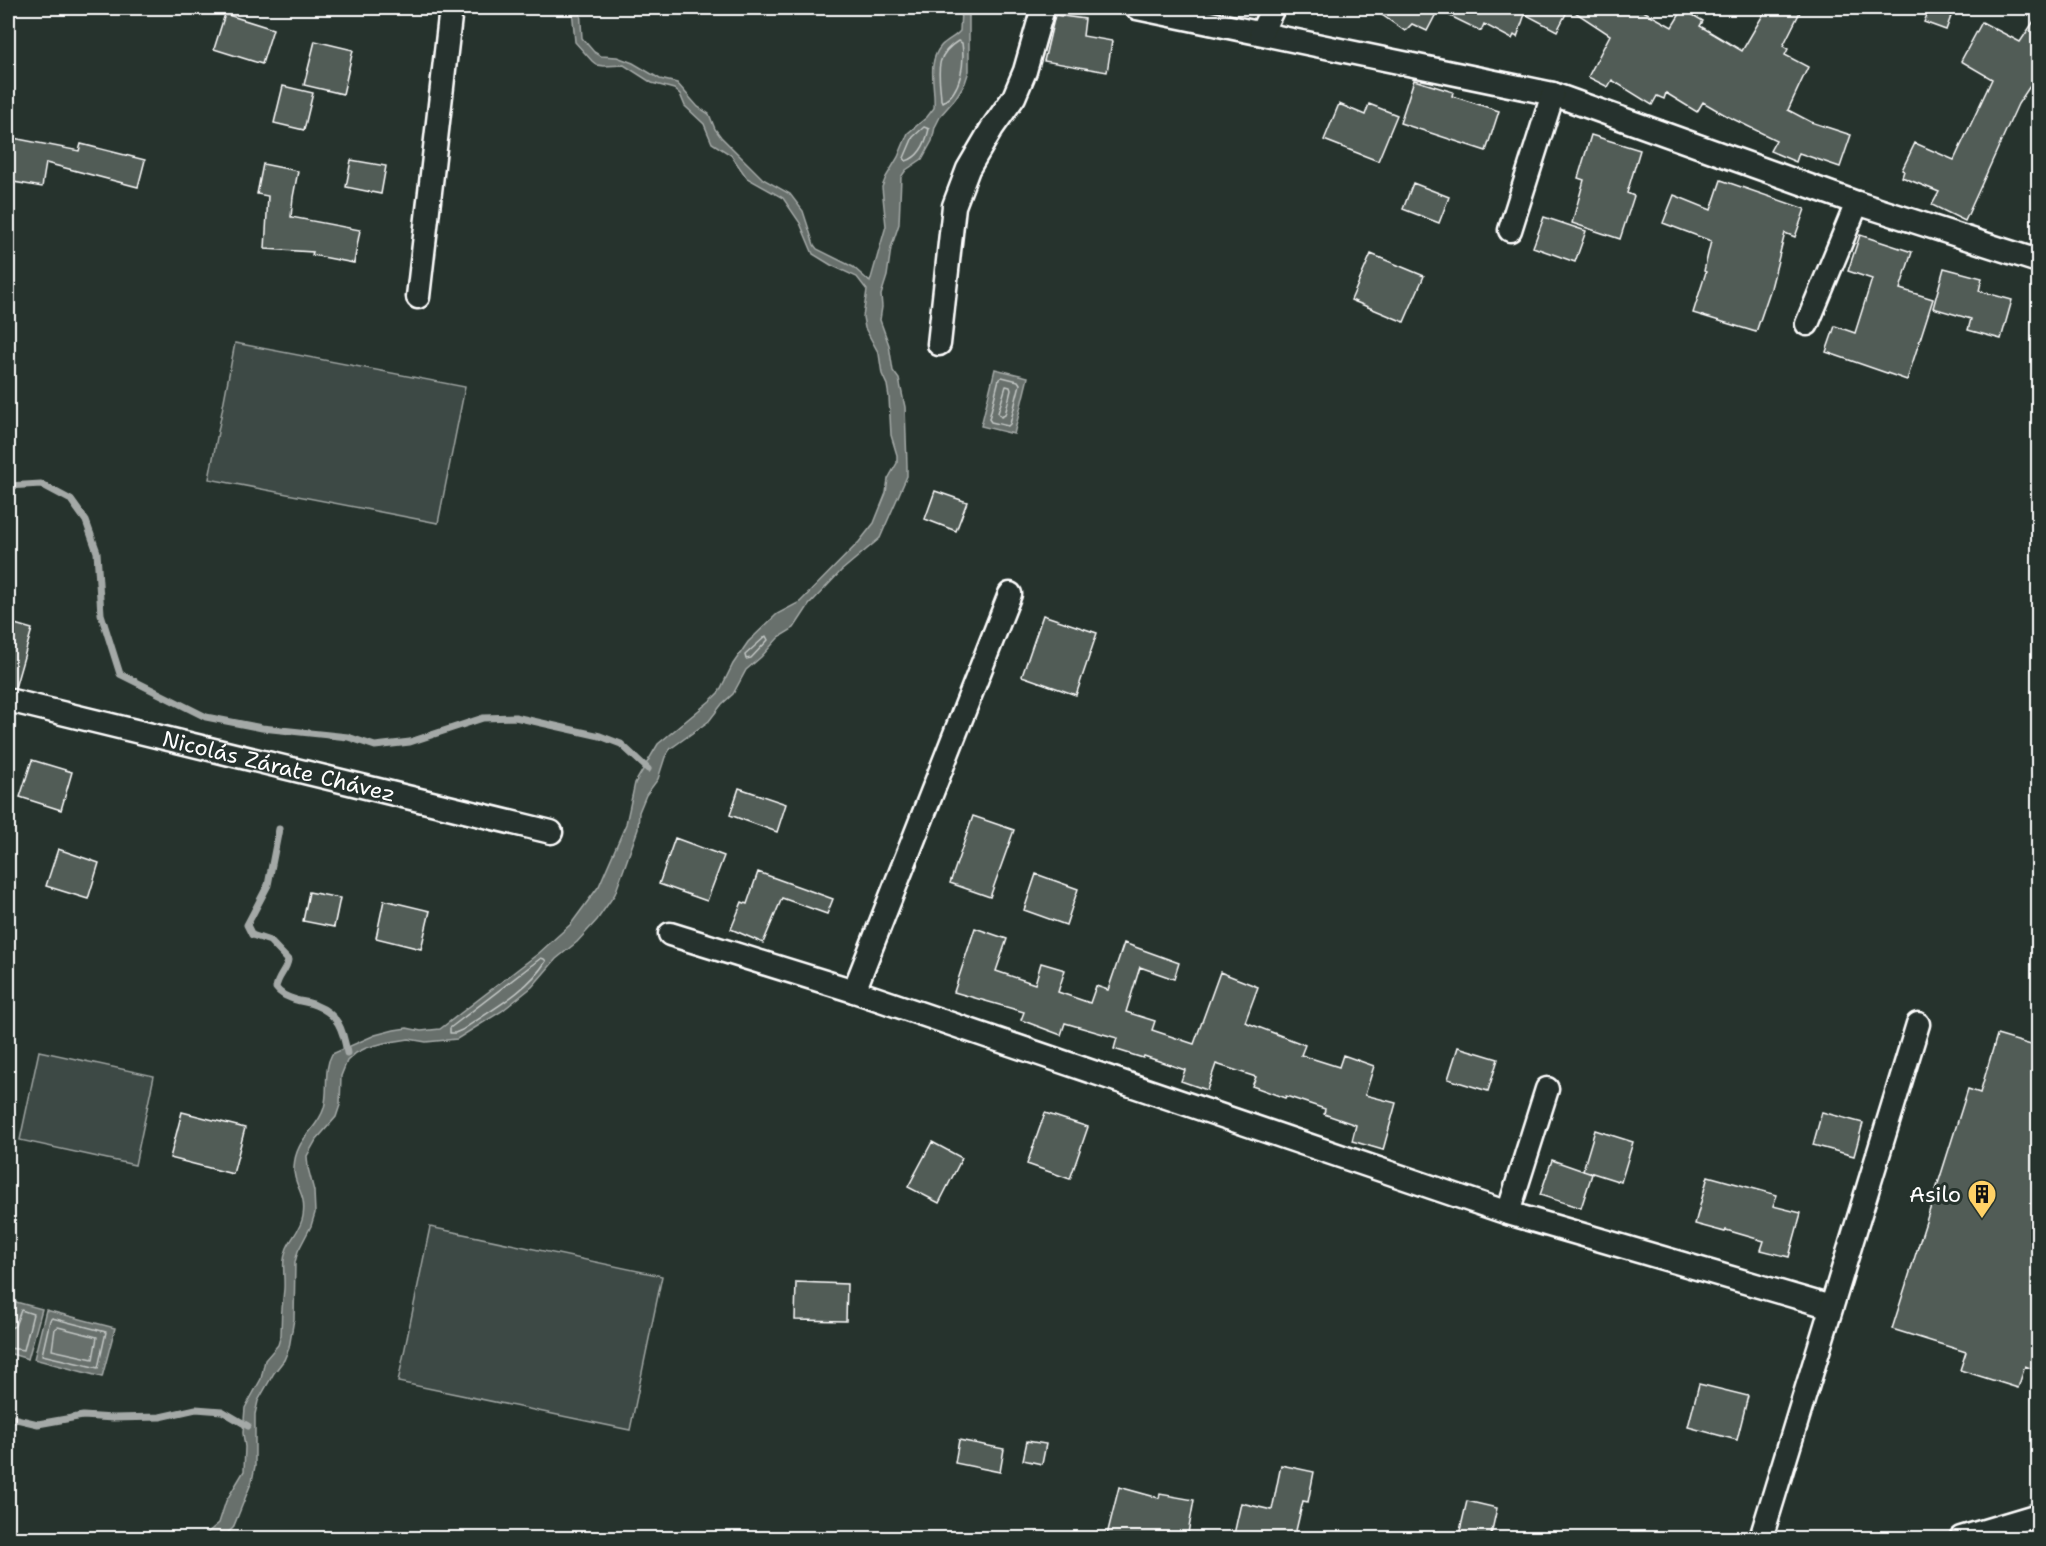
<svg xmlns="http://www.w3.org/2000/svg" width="2046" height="1546" font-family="'Shantell Sans',sans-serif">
<rect width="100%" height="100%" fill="#26332d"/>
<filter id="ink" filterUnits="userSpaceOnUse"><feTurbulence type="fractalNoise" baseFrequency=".0167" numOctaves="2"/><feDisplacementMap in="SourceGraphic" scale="12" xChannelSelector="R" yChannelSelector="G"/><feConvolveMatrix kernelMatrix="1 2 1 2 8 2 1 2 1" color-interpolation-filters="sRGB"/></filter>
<g filter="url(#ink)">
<path fill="#3e4944" stroke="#9ea4a2" stroke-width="1.5" d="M 235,343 L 465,387 L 438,523 L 209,479 Z
M 39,1051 L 154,1076 L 135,1165 L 20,1140 Z
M 430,1227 L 662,1276 L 630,1430 L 398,1382 Z
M 2038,1518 L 2038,1538 L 1981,1538 Z"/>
<path fill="#67706c" stroke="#a4a9a7" stroke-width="1.5" d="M 572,8 L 580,8 L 582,38 L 594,52 L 601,56 L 617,57 L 633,63 L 660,79 L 677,83 L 698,107 L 709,114 L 715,129 L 721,137 L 763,179 L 790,194 L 803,211 L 814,245 L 817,249 L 853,267 L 870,282 L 886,226 L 882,187 L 886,177 L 898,157 L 908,133 L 927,117 L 934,108 C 936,87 926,64 941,46 C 947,40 955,37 960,31 L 961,10 L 958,8 L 969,8 L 969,71 L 965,83 L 955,99 L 941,115 L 935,127 L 932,141 L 922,159 L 906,170 L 901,177 L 899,224 L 891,248 L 887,276 L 881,295 L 882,307 L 880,320 L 889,345 L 893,371 L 899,379 L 905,407 L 907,466 L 907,476 L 880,538 L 841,571 L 809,605 L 794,628 L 779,637 L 761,657 L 746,670 L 733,694 L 722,704 L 709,721 L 670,749 L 665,757 L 658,779 L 646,795 L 639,812 L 638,829 L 615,894 L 597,920 L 577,942 L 556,959 L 532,987 L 502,1011 L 457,1039 L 426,1042 L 409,1039 L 384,1043 L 366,1048 L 356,1053 L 347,1061 L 341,1076 L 340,1105 L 336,1117 L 316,1140 L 307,1156 L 308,1168 L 314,1191 L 315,1213 L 311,1226 L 298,1251 L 295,1262 L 294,1319 L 289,1348 L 284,1360 L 274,1373 L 258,1401 L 255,1414 L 255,1466 L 252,1481 L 233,1528 L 222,1538 L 201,1538 L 219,1523 L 226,1501 L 244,1471 L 245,1447 L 243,1433 L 245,1408 L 261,1379 L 265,1360 L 278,1345 L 281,1335 C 281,1319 282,1304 284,1289 C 285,1276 281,1261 287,1248 C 292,1237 301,1229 303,1216 C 307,1193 293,1186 294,1168 C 295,1138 317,1131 324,1108 C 329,1090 323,1070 332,1054 L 375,1035 L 394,1030 L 407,1028 L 421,1031 L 440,1029 L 539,953 L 571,924 L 599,886 L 626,824 L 635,783 L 658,744 L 711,700 L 719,692 L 733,664 L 748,642 L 777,614 L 800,602 L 859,542 L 874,523 L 886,493 L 888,479 L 897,463 L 897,455 L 891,435 L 889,397 L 887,385 L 882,374 L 879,354 L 865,328 L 863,317 L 867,290 L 857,277 L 831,265 L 813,254 L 800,223 L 783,198 L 747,178 L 731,155 L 712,143 L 704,124 L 685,106 L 680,94 L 674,89 L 652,83 L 624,65 L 604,66 L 597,65 L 592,61 L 575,42 Z
M 995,369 L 1028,377 L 1014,434 L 981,426 Z
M 16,1302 L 42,1309 L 28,1359 L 8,1353 L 8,1333 Z
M 46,1310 L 115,1328 L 102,1377 L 34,1359 Z"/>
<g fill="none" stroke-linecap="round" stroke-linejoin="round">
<path stroke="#c2c6c4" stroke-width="1.5" d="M 958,41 L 962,43 C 965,63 961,92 943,102 L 941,100 C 940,75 932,57 958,41 Z
M 924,127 L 929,129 C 926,142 920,157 906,161 L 904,158 L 913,137 Z
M 1002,377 L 1018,381 L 1020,384 L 1010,424 L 1008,426 L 991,422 L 989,419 L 999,379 Z
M 1006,386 L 1010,387 L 1011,390 L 1005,415 L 1001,417 L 998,413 Z
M 766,636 L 768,640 L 751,658 L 746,659 L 745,655 Z
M 541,958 L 544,959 L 546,961 C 527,992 491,1010 462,1030 L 455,1033 L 450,1033 L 450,1028 Z
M 52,1318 L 106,1332 L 98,1368 L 42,1355 L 50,1320 Z
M 58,1327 L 97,1337 L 93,1359 L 52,1350 L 55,1329 Z
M 8,1329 L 15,1326 L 21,1310 L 33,1314 L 24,1350 L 8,1348"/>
<path stroke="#a4a9a7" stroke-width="7" d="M 8,486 L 41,484 L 71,500 L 86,521 L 97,552 L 101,614 L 120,674 L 206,717 L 262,728 L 348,737 L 375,746 L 410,742 L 483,718 L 515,717 L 600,736 L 621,744 L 648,769
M 279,829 L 268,885 L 247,925 L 252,935 L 270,941 L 288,960 C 287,970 277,977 276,988 C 281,995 288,997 296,1000 C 302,1002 309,1002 315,1005 C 338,1014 343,1029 347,1053
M 8,1417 L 38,1424 L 83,1416 L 113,1418 L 160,1417 L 196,1409 L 222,1411 L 248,1426"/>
</g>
<path fill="#515c57" stroke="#fff" stroke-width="1.5" d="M 1372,8 L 1638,8 L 1672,27 L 1683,9 L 1703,21 L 1700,26 L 1742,51 L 1767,8 L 1802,8 L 1783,46 L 1788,49 L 1785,55 L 1808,67 L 1788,110 L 1811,122 L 1851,135 L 1840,167 L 1799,153 L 1796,162 L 1770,151 L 1776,140 L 1727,116 L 1703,102 L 1697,112 L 1666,93 L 1664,99 L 1657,96 L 1652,105 L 1612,80 L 1608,87 L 1588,77 L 1610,35 L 1569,8 L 1557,31 L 1525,14 L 1517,37 L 1514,35 L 1512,39 L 1484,24 L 1481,31 L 1438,10 L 1427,31 L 1412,24 L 1405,31 Z
M 1930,8 L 1954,8 L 1946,30 L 1924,22 Z
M 225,14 L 273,29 L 262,64 L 214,49 Z
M 1055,15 L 1085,19 L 1083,36 L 1112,41 L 1107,72 L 1044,61 Z
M 2038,15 L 2038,74 L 2018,104 L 1965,221 L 1932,205 L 1939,192 L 1902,177 L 1904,171 L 1902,170 L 1915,143 L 1954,160 L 1992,79 L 1961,61 L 1982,22 L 2020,42 Z
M 315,41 L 353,50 L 343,94 L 304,85 Z
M 1414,80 L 1453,92 L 1452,96 L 1499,111 L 1486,151 L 1400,123 Z
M 283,86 L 313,93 L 304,130 L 274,123 Z
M 1339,104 L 1365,115 L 1369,104 L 1397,115 L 1378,161 L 1324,140 Z
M 1591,135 L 1640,150 L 1627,193 L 1634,196 L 1620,239 L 1572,223 L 1584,180 L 1578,178 Z
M 8,137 L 79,151 L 81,144 L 145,160 L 138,187 L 46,163 L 42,187 L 8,181 Z
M 351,160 L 386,166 L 381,194 L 346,187 Z
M 263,164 L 298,171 L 293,197 L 291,217 L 360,230 L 354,263 L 312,255 L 313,252 L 265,249 L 268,196 L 257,194 Z
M 1721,180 L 1805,209 L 1795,237 L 1785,233 L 1771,288 L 1756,332 L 1693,313 L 1706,272 L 1704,271 L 1711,241 L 1663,223 L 1674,195 L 1711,210 Z
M 1413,183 L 1449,197 L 1439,223 L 1403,209 Z
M 1544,217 L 1586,231 L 1575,262 L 1533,247 Z
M 1860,235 L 1912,252 L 1900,289 L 1933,299 L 1907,380 L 1826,352 L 1835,326 L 1855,333 L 1872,279 L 1848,271 Z
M 1371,254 L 1424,276 L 1404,322 L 1351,300 Z
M 1944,268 L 1982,278 L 1979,291 L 2012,300 L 2001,339 L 1968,330 L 1971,319 L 1933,308 Z
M 935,491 L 967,502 L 956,531 L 925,519 Z
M 1043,615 L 1097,633 L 1076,695 L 1022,676 Z
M 8,622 L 32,629 L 15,688 L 8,687 Z
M 32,760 L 72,772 L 61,810 L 20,797 Z
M 739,788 L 786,804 L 777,832 L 730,815 Z
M 973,816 L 1014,830 L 990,897 L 950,883 Z
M 675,838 L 724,856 L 707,901 L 659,884 Z
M 58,849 L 99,863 L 88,899 L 46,886 Z
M 758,872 L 833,899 L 827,914 L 782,898 L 763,943 L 731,929 L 742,902 L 747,904 Z
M 1036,874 L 1078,889 L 1066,925 L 1024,910 Z
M 309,892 L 340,898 L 334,927 L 303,921 Z
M 384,900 L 430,911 L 421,949 L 376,938 Z
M 975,928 L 1007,939 L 996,971 L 1035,984 L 1041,963 L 1065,970 L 1058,992 L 1090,1003 L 1096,986 L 1108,990 L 1124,943 L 1179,963 L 1174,979 L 1140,967 L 1126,1012 L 1155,1021 L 1152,1030 L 1194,1044 L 1220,972 L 1258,987 L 1245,1022 L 1305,1045 L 1301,1055 L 1339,1067 L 1343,1055 L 1374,1066 L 1365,1095 L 1396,1103 L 1383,1150 L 1352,1141 L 1356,1125 L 1324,1114 L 1325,1109 L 1286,1096 L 1285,1098 L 1252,1086 L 1256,1077 L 1216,1064 L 1207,1090 L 1181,1081 L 1185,1070 L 1144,1056 L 1143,1058 L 1114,1049 L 1117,1038 L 1065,1023 L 1061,1035 L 1021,1020 L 1024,1012 L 954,992 Z
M 1997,1035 L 2038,1047 L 2038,1371 L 2025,1366 L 2018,1388 L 1960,1370 L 1966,1352 L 1892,1329 L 1968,1089 L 1980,1093 Z
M 1458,1047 L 1498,1059 L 1488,1091 L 1448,1079 Z
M 182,1112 L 245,1128 L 233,1174 L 170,1158 Z
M 1822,1112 L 1863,1123 L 1854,1156 L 1813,1145 Z
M 1045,1113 L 1088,1127 L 1070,1179 L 1027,1164 Z
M 1595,1130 L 1633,1142 L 1621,1182 L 1583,1170 Z
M 932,1142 L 962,1158 L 939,1203 L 908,1187 Z
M 1552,1160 L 1592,1174 L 1581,1208 L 1540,1195 Z
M 1708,1176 L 1777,1195 L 1773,1206 L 1801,1213 L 1789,1257 L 1761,1250 L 1764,1241 L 1726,1230 L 1725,1232 L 1695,1224 Z
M 796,1282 L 847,1284 L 846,1321 L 795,1320 Z
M 1699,1384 L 1748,1396 L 1737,1440 L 1688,1427 Z
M 959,1440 L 1004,1449 L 1000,1472 L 955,1463 Z
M 1027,1441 L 1046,1444 L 1042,1464 L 1023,1460 Z
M 1281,1465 L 1314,1472 L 1308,1502 L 1303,1501 L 1294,1539 L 1233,1539 L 1241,1503 L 1272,1510 Z
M 1119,1487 L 1159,1498 L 1160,1494 L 1194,1500 L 1187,1539 L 1106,1539 Z
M 1467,1501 L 1497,1508 L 1490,1539 L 1458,1539 Z"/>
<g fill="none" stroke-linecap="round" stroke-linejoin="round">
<g stroke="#fff" stroke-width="27">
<g id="minor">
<path d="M 1137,8 L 1553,94 L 1857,203 L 2038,261"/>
<path d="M 1261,33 L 1273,8"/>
<path d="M 1510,230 L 1553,94"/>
<path d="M 418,297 L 451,8"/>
<path d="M 1807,324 L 1857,203"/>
<path d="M 939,344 L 954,206 L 968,169 L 992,128 L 1014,97 L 1025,71 L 1043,8"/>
<path id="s1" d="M 8,700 L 551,832"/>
<path d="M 670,934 L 854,991 L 1508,1213 L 1831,1307"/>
<path d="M 854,991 L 1010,594"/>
<path d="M 1508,1213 L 1547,1089"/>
<path d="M 1761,1538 L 1918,1024"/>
<path d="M 1961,1538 L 2038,1515"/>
</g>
</g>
<use href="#minor" stroke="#26332d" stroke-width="22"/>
</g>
</g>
<defs>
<g id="building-pin" transform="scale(1.5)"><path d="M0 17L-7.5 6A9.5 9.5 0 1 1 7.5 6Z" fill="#ffd166" stroke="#26332d"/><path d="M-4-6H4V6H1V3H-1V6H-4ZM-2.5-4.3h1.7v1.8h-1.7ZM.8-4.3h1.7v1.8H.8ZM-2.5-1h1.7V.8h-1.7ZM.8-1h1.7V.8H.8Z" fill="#111"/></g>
</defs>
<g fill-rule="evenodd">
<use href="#building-pin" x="1982" y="1194"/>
</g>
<g text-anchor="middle" stroke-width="6" stroke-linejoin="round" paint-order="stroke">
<g font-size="22" fill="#fff" stroke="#26332d">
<text dy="8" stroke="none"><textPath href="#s1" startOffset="279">Nicolás Zárate Chávez</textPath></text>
</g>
<g font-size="22" fill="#fff" stroke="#26332d" text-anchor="end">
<text x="1961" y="1202">Asilo</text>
</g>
</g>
<rect width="2046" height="1546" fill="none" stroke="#26332d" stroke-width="30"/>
<rect x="15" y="15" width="2016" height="1516" fill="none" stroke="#fff" stroke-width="2" filter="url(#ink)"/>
</svg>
